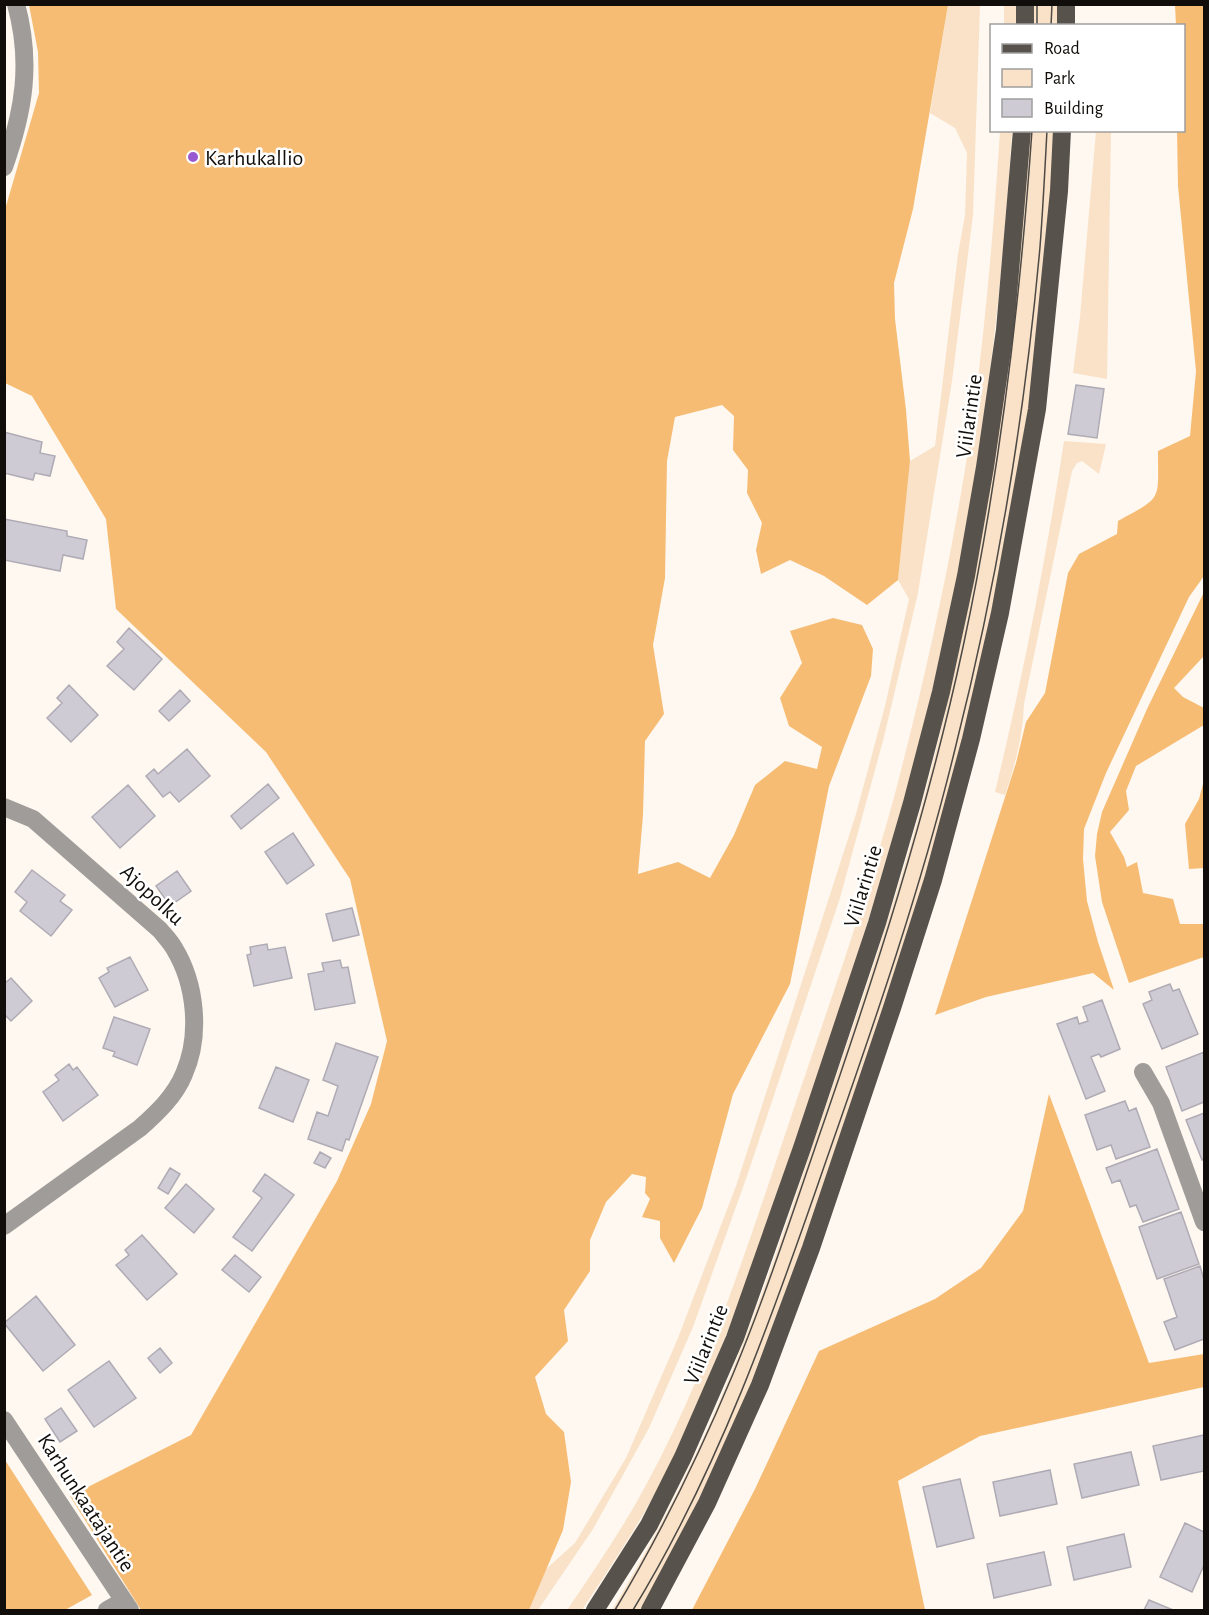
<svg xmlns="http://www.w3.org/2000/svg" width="1209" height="1615" font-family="'Alegreya Sans',sans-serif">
<rect width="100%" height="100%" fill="#fef8f0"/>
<path fill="#f9e2c8" d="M 948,5 L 980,5 L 973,215 L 952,381 L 918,593 L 884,737 L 840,898 L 747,1176 L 693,1327 L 649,1428 L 593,1529 L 538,1610 L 529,1610 L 546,1569 L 575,1543 L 626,1458 L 678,1338 L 736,1186 L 856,814 L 885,706 L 909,599 L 898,580 L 910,461 L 935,446 L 958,254 L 965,215 L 967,153 L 955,128 L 930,113 Z
M 1004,5 L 1016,5 L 1016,25 L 1004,25 Z
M 1034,5 L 1060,5 L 1060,25 L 1034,26 Z
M 1000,131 L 1012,131 C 1002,291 984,453 950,611 C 915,779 863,943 807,1106 C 764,1234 722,1363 660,1484 C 637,1528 609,1569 582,1610 L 567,1610 C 595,1569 623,1528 646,1485 C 712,1364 753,1229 797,1099 C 832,996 869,892 897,786 C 929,663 956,537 974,411 C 986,318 994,224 1000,131 Z
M 1029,131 L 1056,131 L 1043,289 L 1024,442 L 992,620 L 935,853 L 779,1321 L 721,1462 L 642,1610 L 612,1610 C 655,1539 693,1465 725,1388 C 762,1300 792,1208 822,1117 C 865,992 908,867 939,738 C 988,539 1017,335 1029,131 Z
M 1096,131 L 1111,131 L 1107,379 L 1073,373 L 1080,317 Z
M 1064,441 L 1106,444 L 1099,474 L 1082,461 L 1077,463 L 1072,471 L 1024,704 C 1023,736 1015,765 1005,795 L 995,792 C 1023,676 1046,559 1064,441 Z"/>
<path fill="#f7bc74" d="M 29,5 L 948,5 L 913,209 L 894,283 L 895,319 L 906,410 L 910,461 L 898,580 L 867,605 L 824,576 L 790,560 L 761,574 L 756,550 L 762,523 L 747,493 L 748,470 L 733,450 L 734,416 L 722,405 L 675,417 L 667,461 L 665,578 L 653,645 L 664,714 L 645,741 L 643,815 L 638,874 L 678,862 L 710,878 L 734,835 L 755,785 L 785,761 L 817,769 L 822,747 L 789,726 L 780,698 L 802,663 L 790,631 L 833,618 L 862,625 L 873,649 L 871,676 L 829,786 L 790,984 L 733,1094 L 702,1208 L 674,1263 L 660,1238 L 660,1221 L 642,1217 L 650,1199 L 645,1193 L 646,1177 L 632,1174 L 606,1202 L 590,1240 L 590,1271 L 564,1310 L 568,1341 L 535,1377 L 546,1414 L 564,1432 L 571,1482 L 563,1530 L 529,1610 L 141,1610 L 70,1496 L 191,1435 L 337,1181 L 371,1104 L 387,1041 L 350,879 L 266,752 L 116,609 L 106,519 L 32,396 L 5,383 L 4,213 L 39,93 L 38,52 Z
M 1175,5 L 1204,5 L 1204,576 L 1189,597 L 1106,773 L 1084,829 L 1083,859 L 1087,901 L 1098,942 L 1114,990 L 1093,973 L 986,997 L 935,1015 L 1016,763 L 1026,722 L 1045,693 L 1068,573 L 1079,554 L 1117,534 L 1118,521 C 1163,496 1158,502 1158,451 L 1190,436 L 1196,371 L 1178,186 L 1177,131 L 1184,130 L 1184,26 L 1176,25 Z
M 1204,592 L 1204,656 L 1174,688 L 1183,697 L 1204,708 L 1204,725 L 1136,766 L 1126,791 L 1129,810 L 1110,832 L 1124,857 L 1127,867 L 1137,862 L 1143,893 L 1173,899 L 1180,924 L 1203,924 L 1204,957 L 1129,983 L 1102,902 L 1095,856 L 1097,834 L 1102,812 L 1147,709 Z
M 1204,780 L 1204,868 L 1189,869 L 1185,824 L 1199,799 Z
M 1049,1094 L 1149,1363 L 1204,1354 L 1204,1387 L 980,1436 L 898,1481 L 925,1610 L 692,1610 L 755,1489 L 819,1351 L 935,1299 L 981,1268 L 1023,1211 Z
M 5,1460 L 92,1595 L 65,1610 L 5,1610 Z"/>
<path fill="#cfcbd5" stroke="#afabb5" stroke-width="1.5" d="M 1076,385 L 1104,389 L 1097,438 L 1068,434 Z
M 4,432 L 42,442 L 40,453 L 55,456 L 50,476 L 35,473 L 33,480 L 4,473 Z
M 4,519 L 67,531 L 67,536 L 87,540 L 83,559 L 63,555 L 60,571 L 4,560 Z
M 129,628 L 162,659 L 134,690 L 107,666 L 124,649 L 117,642 Z
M 69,685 L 98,715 L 71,742 L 47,718 L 62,703 L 57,698 Z
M 180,690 L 190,701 L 169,721 L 159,711 Z
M 187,749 L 210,776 L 179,802 L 170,792 L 163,797 L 146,776 L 154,769 L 158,774 Z
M 268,784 L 279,798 L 241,829 L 231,816 Z
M 128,785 L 155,816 L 120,848 L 92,817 Z
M 293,833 L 314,865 L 287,884 L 265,852 Z
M 32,870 L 65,895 L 60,901 L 72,910 L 51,936 L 20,911 L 27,902 L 15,892 Z
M 177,871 L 191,891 L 170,906 L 156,886 Z
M 352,908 L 359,935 L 333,941 L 326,914 Z
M 267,944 L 268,950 L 285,947 L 292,978 L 254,986 L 247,955 L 251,954 L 250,947 Z
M 130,957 L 148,990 L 115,1007 L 99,978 L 109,972 L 107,968 Z
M 340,960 L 342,968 L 348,967 L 355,1003 L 315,1010 L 308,974 L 324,971 L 322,963 Z
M 11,978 L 32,1001 L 11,1021 L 4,1014 L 4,984 Z
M 1170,984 L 1173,991 L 1179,989 L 1198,1034 L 1162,1049 L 1143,1004 L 1152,1000 L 1149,992 Z
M 1102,1000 L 1120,1049 L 1101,1057 L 1099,1054 L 1091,1057 L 1105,1091 L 1086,1099 L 1057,1024 L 1077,1017 L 1079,1024 L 1088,1021 L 1083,1007 Z
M 114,1017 L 150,1029 L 137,1065 L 113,1056 L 115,1052 L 103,1048 Z
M 336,1043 L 378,1057 L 349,1140 L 346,1139 L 342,1151 L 308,1139 L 317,1112 L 328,1116 L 338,1086 L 323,1080 Z
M 1204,1052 L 1204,1102 L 1182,1111 L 1166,1067 Z
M 69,1064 L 73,1070 L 77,1067 L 98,1095 L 63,1121 L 43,1092 L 59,1080 L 55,1075 Z
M 276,1067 L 309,1080 L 293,1122 L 259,1108 Z
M 1125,1101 L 1129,1111 L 1136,1108 L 1150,1147 L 1116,1159 L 1111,1145 L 1097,1150 L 1085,1115 Z
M 1204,1113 L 1204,1159 L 1202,1160 L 1186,1120 Z
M 1157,1149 L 1179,1209 L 1143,1222 L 1136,1205 L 1130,1207 L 1120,1180 L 1112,1183 L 1106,1168 Z
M 320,1152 L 331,1158 L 325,1168 L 314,1163 Z
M 170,1168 L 180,1174 L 168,1194 L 158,1188 Z
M 265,1174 L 294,1195 L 252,1251 L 233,1237 L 262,1198 L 253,1191 Z
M 186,1184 L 214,1209 L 194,1233 L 165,1208 Z
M 1181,1212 L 1199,1264 L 1157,1279 L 1139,1227 Z
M 142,1235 L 177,1274 L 147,1300 L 116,1265 L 129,1255 L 125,1250 Z
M 235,1255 L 261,1277 L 249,1292 L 222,1270 Z
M 1200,1266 L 1204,1280 L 1204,1339 L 1175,1350 L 1164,1322 L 1177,1317 L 1164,1279 Z
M 36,1296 L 75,1345 L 43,1371 L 4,1323 Z
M 160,1348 L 172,1363 L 160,1373 L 148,1358 Z
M 109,1361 L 136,1398 L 94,1427 L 68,1390 Z
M 61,1408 L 77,1431 L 60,1442 L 45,1419 Z
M 1204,1435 L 1204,1471 L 1161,1480 L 1153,1446 Z
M 1131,1452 L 1139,1485 L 1082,1498 L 1074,1464 Z
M 1050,1470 L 1057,1504 L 1000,1516 L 993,1482 Z
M 960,1479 L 974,1538 L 937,1547 L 923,1487 Z
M 1185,1523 L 1204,1532 L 1204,1565 L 1192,1592 L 1160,1577 Z
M 1124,1534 L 1131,1567 L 1074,1580 L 1067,1547 Z
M 1044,1552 L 1051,1585 L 994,1598 L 987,1564 Z
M 1149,1600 L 1173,1610 L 1144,1610 Z"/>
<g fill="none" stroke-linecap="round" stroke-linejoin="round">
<path stroke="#a09c99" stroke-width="18" d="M 4,167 C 24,111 32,62 16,4
M 4,807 L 33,819 L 160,930 C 164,935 170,941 174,948 C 196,984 201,1035 184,1074 C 175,1096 157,1113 140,1128 L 4,1226
M 1143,1072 L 1161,1103 L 1204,1222
M 4,1420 L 130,1610
M 107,1610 L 123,1601"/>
<path stroke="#58524c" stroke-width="18" d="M 1025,26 L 1025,4
M 1066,26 L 1066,4
M 595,1610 L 649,1525 L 683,1457 L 735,1338 L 802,1148 L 877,923 L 912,803 L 941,692 L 966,576 L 985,467 L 1005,330 L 1022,130
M 650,1610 L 707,1503 L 760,1385 L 811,1248 L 892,1008 L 933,880 L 971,739 L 1000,613 L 1037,409 L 1059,191 L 1062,130"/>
<path stroke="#4d4945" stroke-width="1.5" d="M 1037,26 L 1037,4
M 1051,26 L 1052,4
M 615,1610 C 660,1535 699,1455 733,1374 C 765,1297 791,1218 818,1139 C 874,978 927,814 963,647 C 1000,476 1020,304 1032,130
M 633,1610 C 718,1471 773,1315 826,1161 C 874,1024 922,886 956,745 C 997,583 1025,414 1040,247 C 1043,208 1045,169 1047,130"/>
</g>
<circle fill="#985ad1" stroke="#fff" stroke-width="2" cx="193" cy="157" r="6"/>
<g text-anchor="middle" stroke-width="5" stroke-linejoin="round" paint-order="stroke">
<g font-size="22" fill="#100d0a" stroke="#fff" text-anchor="start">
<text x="205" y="165">Karhukallio</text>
</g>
<g font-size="22" fill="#100d0a" stroke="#fff">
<text transform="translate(968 416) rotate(-82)" y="8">Viilarintie</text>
<text transform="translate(862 886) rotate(-73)" y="8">Viilarintie</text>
<text transform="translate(153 894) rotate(43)" y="8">Ajopolku</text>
<text transform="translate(705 1344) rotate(-68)" y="8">Viilarintie</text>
<text transform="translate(87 1502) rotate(57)" y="8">Karhunkaatajantie</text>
</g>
</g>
<rect width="1209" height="1615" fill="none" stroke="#100d0a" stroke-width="12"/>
<rect x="990" y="24" width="195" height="108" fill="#ffffff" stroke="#9f9e9d" stroke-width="1.5"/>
<rect x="1002" y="44" width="30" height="9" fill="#58524c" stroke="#9f9e9d" stroke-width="1.5"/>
<text x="1044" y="54" font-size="18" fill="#100d0a">Road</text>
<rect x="1002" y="69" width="30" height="18" fill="#f9e2c8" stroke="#9f9e9d" stroke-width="1.5"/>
<text x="1044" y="84" font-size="18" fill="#100d0a">Park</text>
<rect x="1002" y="99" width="30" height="18" fill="#cfcbd5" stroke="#9f9e9d" stroke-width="1.5"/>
<text x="1044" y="114" font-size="18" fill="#100d0a">Building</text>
</svg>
